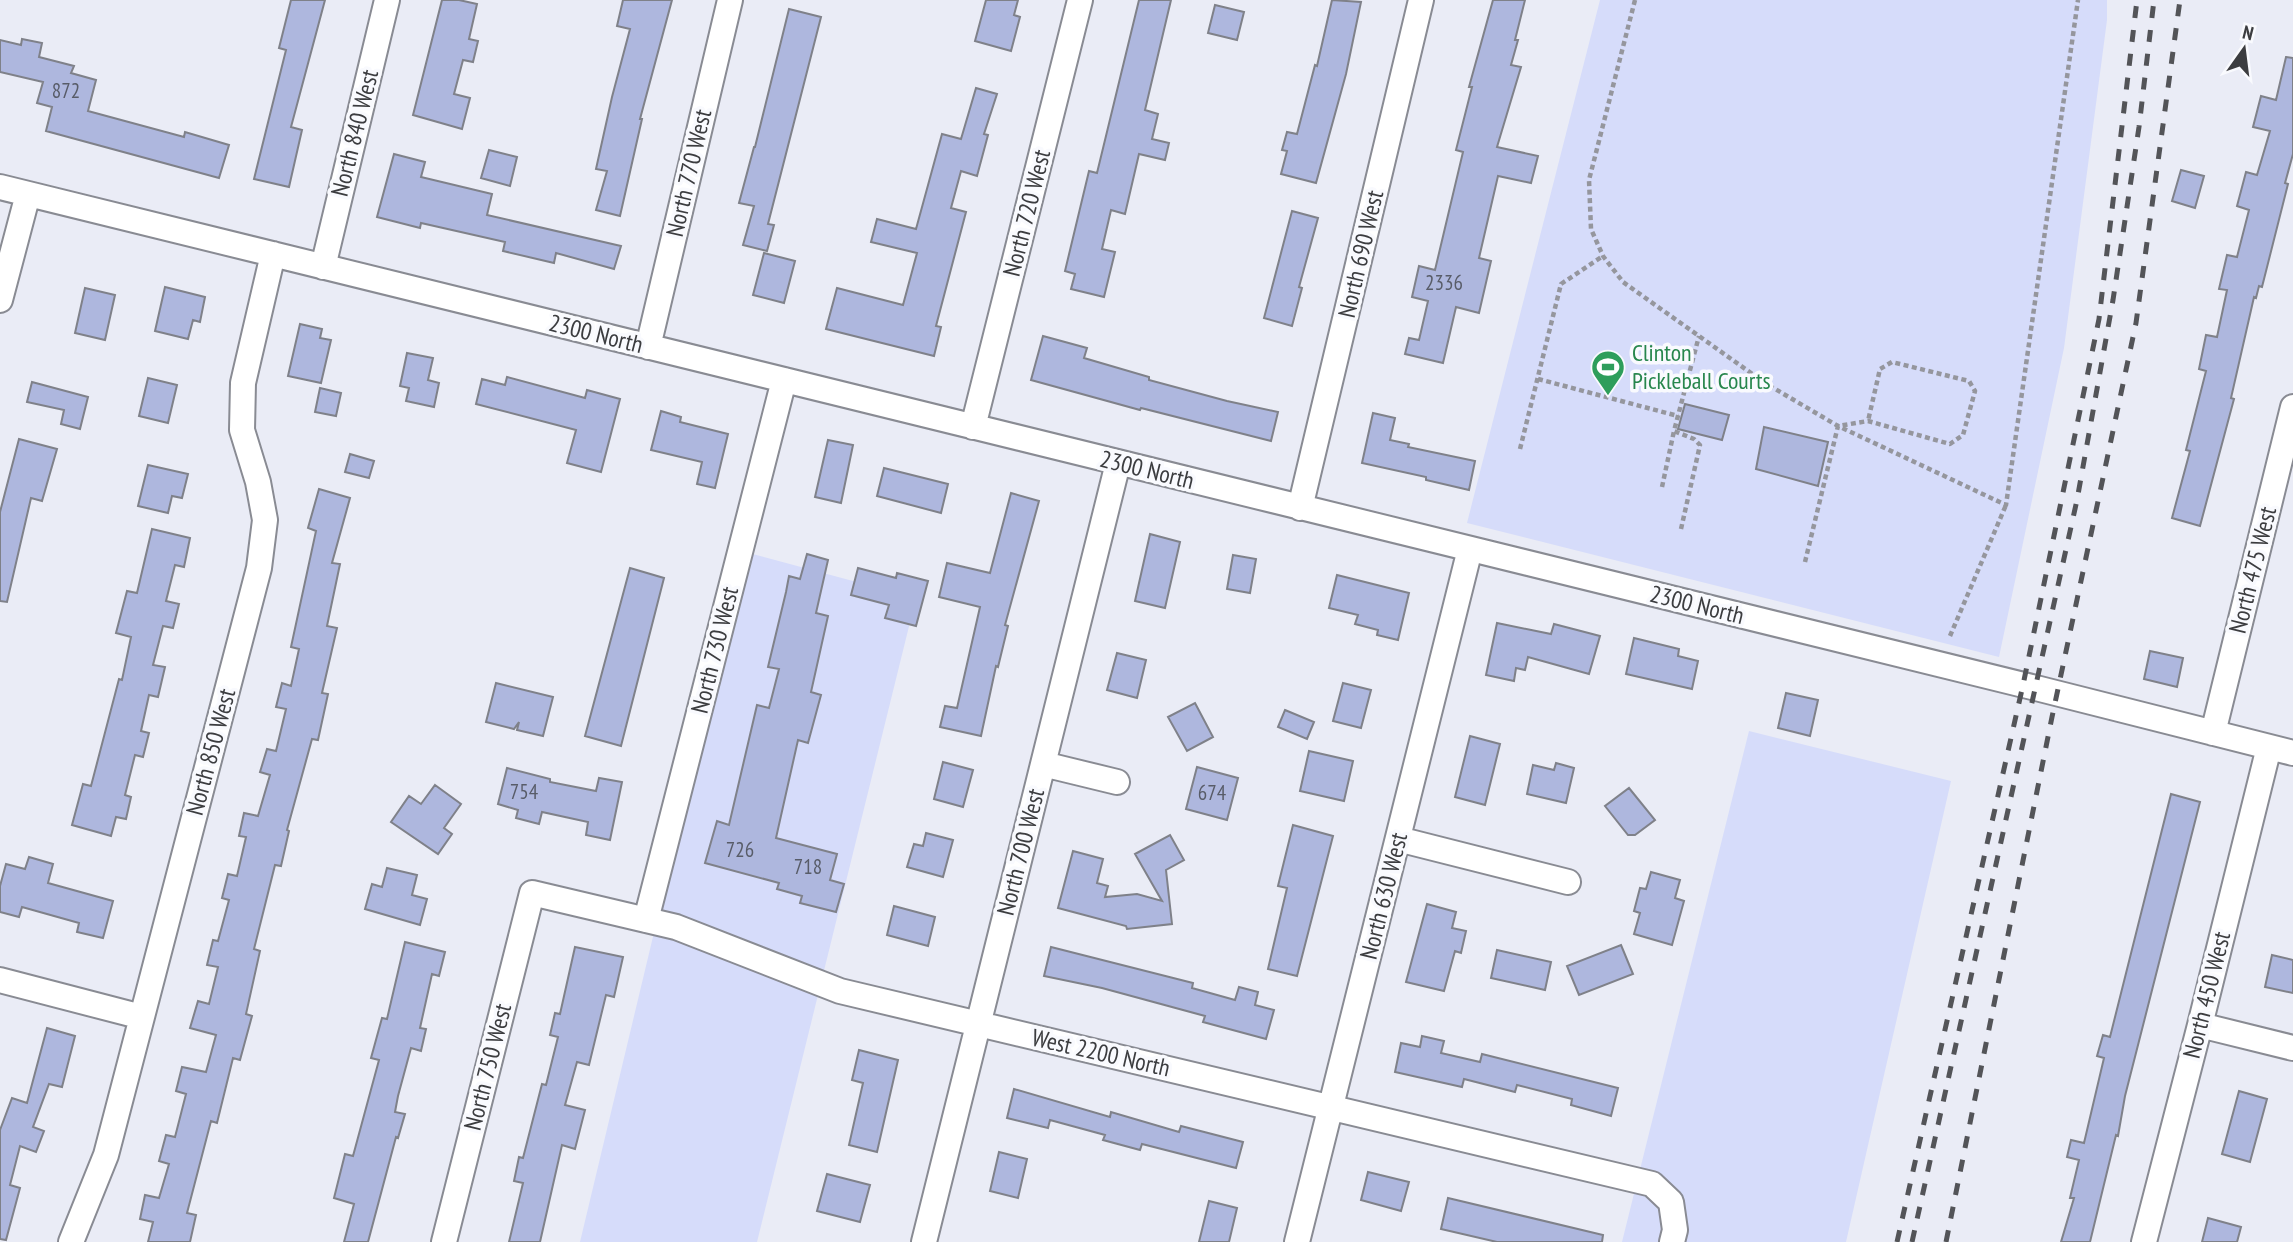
<svg xmlns="http://www.w3.org/2000/svg" width="2293" height="1242" font-family="'PT Sans Narrow',sans-serif">
<rect width="100%" height="100%" fill="#eaecf6"/>
<path fill="#d6dcfa" d="M 1600,0 L 2107,0 L 2107,20 L 2064,348 L 1999,657 L 1467,523 Z
M 745,552 L 916,598 L 757,1242 L 580,1242 Z
M 1749,731 L 1951,781 L 1846,1242 L 1622,1242 Z"/>
<path fill="#aeb7de" stroke="#7f8189" stroke-width="2" d="M 291,0 L 325,0 L 291,127 L 302,130 L 289,187 L 254,179 L 286,50 L 279,48 Z
M 442,0 L 459,0 L 477,4 L 469,39 L 478,41 L 473,62 L 463,60 L 454,94 L 470,98 L 462,129 L 413,115 Z
M 623,0 L 672,0 L 640,119 L 642,119 L 620,216 L 596,210 L 607,171 L 596,169 L 612,97 L 630,29 L 617,26 Z
M 986,0 L 1018,0 L 1014,15 L 1020,17 L 1011,51 L 975,41 Z
M 1139,0 L 1171,0 L 1145,110 L 1158,114 L 1152,139 L 1169,143 L 1165,160 L 1139,154 L 1125,214 L 1111,210 L 1102,249 L 1115,252 L 1104,297 L 1071,289 L 1075,274 L 1065,271 L 1089,171 L 1097,173 Z
M 1332,0 L 1361,2 L 1346,74 L 1316,183 L 1281,174 L 1287,151 L 1282,150 L 1287,132 L 1297,134 L 1315,65 L 1317,66 Z
M 1493,0 L 1525,0 L 1515,40 L 1518,40 L 1511,65 L 1521,67 L 1497,147 L 1538,156 L 1531,183 L 1498,176 L 1479,258 L 1491,261 L 1479,313 L 1456,307 L 1443,363 L 1405,354 L 1409,338 L 1419,340 L 1428,301 L 1412,297 L 1419,266 L 1435,270 L 1463,152 L 1456,150 L 1472,87 L 1469,87 Z
M 1215,5 L 1244,12 L 1237,40 L 1208,33 Z
M 789,9 L 821,17 L 768,224 L 774,225 L 767,251 L 743,245 L 754,206 L 739,203 L 754,147 L 755,147 Z
M 22,39 L 42,43 L 39,57 L 74,66 L 71,73 L 96,80 L 88,111 L 184,137 L 185,132 L 229,145 L 219,178 L 46,131 L 52,107 L 37,103 L 43,82 L 0,72 L 0,40 L 21,45 Z
M 2286,57 L 2293,58 L 2293,154 L 2285,183 L 2288,184 L 2262,287 L 2259,286 L 2256,298 L 2254,297 L 2231,398 L 2234,399 L 2200,526 L 2172,518 L 2190,451 L 2186,450 L 2206,371 L 2199,369 L 2206,335 L 2217,337 L 2227,290 L 2219,289 L 2227,255 L 2237,257 L 2249,210 L 2237,206 L 2246,172 L 2257,175 L 2270,131 L 2253,127 L 2261,96 L 2276,100 Z
M 976,88 L 997,94 L 984,134 L 988,135 L 977,176 L 961,171 L 951,208 L 966,212 L 936,326 L 941,327 L 934,356 L 826,329 L 837,288 L 903,305 L 917,253 L 871,242 L 877,219 L 916,229 L 942,134 L 961,139 Z
M 489,150 L 517,157 L 510,186 L 481,178 Z
M 394,154 L 425,162 L 421,177 L 492,194 L 487,215 L 621,246 L 614,269 L 556,253 L 554,263 L 503,251 L 505,242 L 421,223 L 420,228 L 377,217 Z
M 2181,170 L 2204,176 L 2195,208 L 2172,201 Z
M 1292,211 L 1318,218 L 1299,287 L 1302,288 L 1292,326 L 1264,318 Z
M 764,253 L 795,261 L 784,303 L 753,295 Z
M 165,287 L 205,297 L 200,322 L 193,320 L 188,339 L 155,331 Z
M 85,288 L 115,295 L 105,340 L 75,333 Z
M 300,324 L 322,329 L 320,338 L 331,340 L 321,383 L 288,376 Z
M 1043,336 L 1087,348 L 1084,358 L 1149,377 L 1149,380 L 1227,401 L 1278,412 L 1271,441 L 1141,408 L 1140,410 L 1031,380 Z
M 407,353 L 433,358 L 428,380 L 439,383 L 434,407 L 406,401 L 409,388 L 400,386 Z
M 507,377 L 585,398 L 587,390 L 620,399 L 601,472 L 567,463 L 576,430 L 476,404 L 482,379 L 505,385 Z
M 148,378 L 177,385 L 168,423 L 139,416 Z
M 32,382 L 88,397 L 80,429 L 61,424 L 64,410 L 27,402 Z
M 320,388 L 341,393 L 336,416 L 315,412 Z
M 1685,404 L 1729,415 L 1722,440 L 1678,429 Z
M 661,411 L 681,417 L 680,422 L 728,434 L 715,488 L 697,484 L 702,462 L 651,450 Z
M 1373,413 L 1395,418 L 1390,440 L 1409,444 L 1408,447 L 1475,461 L 1469,490 L 1426,480 L 1426,477 L 1362,463 Z
M 1764,427 L 1828,442 L 1818,486 L 1756,469 Z
M 19,439 L 57,449 L 42,501 L 31,498 L 7,602 L 0,601 L 0,512 Z
M 828,440 L 853,445 L 841,503 L 815,497 Z
M 350,454 L 374,461 L 369,478 L 345,472 Z
M 148,465 L 188,474 L 182,498 L 172,496 L 168,513 L 138,506 Z
M 884,468 L 948,484 L 941,513 L 877,496 Z
M 319,489 L 350,498 L 332,563 L 340,564 L 327,626 L 337,628 L 322,693 L 328,694 L 318,740 L 312,739 L 287,830 L 289,831 L 281,866 L 275,865 L 254,949 L 260,951 L 246,1014 L 252,1016 L 240,1060 L 233,1058 L 217,1123 L 211,1121 L 187,1213 L 196,1215 L 190,1242 L 148,1242 L 153,1222 L 140,1219 L 145,1195 L 159,1198 L 169,1164 L 159,1161 L 166,1135 L 175,1137 L 186,1094 L 176,1091 L 182,1067 L 206,1072 L 216,1035 L 190,1028 L 198,1001 L 209,1004 L 218,967 L 207,965 L 213,940 L 218,941 L 229,900 L 222,898 L 228,874 L 237,876 L 246,837 L 239,836 L 244,813 L 258,816 L 270,775 L 260,772 L 267,749 L 276,751 L 286,709 L 276,707 L 282,683 L 291,686 L 299,649 L 291,647 L 316,531 L 308,528 Z
M 1011,493 L 1039,501 L 1005,625 L 1008,626 L 998,667 L 996,666 L 981,736 L 940,727 L 945,706 L 957,708 L 980,607 L 939,597 L 947,563 L 990,573 Z
M 152,529 L 190,538 L 184,567 L 175,565 L 166,601 L 179,604 L 173,628 L 163,626 L 153,665 L 165,667 L 158,697 L 149,695 L 141,731 L 149,733 L 143,757 L 135,755 L 125,795 L 131,797 L 126,819 L 116,817 L 111,836 L 72,825 L 83,784 L 91,786 L 119,679 L 122,680 L 131,637 L 116,633 L 127,591 L 137,593 Z
M 1150,534 L 1180,542 L 1165,608 L 1135,601 Z
M 807,554 L 828,560 L 816,613 L 828,616 L 811,692 L 821,695 L 808,743 L 798,740 L 776,838 L 837,854 L 830,880 L 844,884 L 836,912 L 800,903 L 802,896 L 777,889 L 779,883 L 705,863 L 717,821 L 729,825 L 757,705 L 769,708 L 779,669 L 768,667 L 786,592 L 789,576 L 800,579 Z
M 1233,555 L 1256,559 L 1250,593 L 1227,589 Z
M 630,568 L 664,578 L 621,746 L 585,736 Z
M 858,568 L 896,578 L 897,573 L 928,581 L 916,626 L 885,618 L 889,605 L 851,595 Z
M 1337,575 L 1409,593 L 1398,640 L 1377,635 L 1378,630 L 1355,624 L 1358,615 L 1329,608 Z
M 1497,623 L 1551,634 L 1554,624 L 1600,636 L 1589,674 L 1528,657 L 1525,670 L 1516,668 L 1514,681 L 1486,675 Z
M 1634,638 L 1679,649 L 1678,656 L 1698,661 L 1692,689 L 1626,674 Z
M 2150,651 L 2183,658 L 2177,687 L 2144,679 Z
M 1117,653 L 1146,660 L 1137,698 L 1107,690 Z
M 496,683 L 553,697 L 543,736 L 517,730 L 519,722 L 514,729 L 486,722 Z
M 1343,683 L 1371,690 L 1361,728 L 1333,721 Z
M 1786,693 L 1818,700 L 1810,736 L 1778,728 Z
M 1195,703 L 1213,737 L 1187,751 L 1168,717 Z
M 1285,710 L 1314,722 L 1307,739 L 1278,727 Z
M 1470,736 L 1500,744 L 1485,805 L 1455,797 Z
M 1309,751 L 1353,761 L 1344,801 L 1300,791 Z
M 943,762 L 973,770 L 963,807 L 934,799 Z
M 1556,763 L 1574,768 L 1566,803 L 1527,794 L 1533,765 L 1554,770 Z
M 1197,767 L 1238,778 L 1227,820 L 1186,809 Z
M 507,768 L 550,779 L 550,782 L 596,791 L 599,778 L 622,782 L 610,840 L 586,835 L 588,822 L 542,812 L 539,824 L 516,818 L 518,810 L 498,804 Z
M 435,785 L 461,804 L 444,828 L 452,834 L 438,854 L 391,822 L 409,796 L 421,804 Z
M 1629,788 L 1655,820 L 1635,835 L 1628,835 L 1605,806 Z
M 2171,794 L 2200,802 L 2125,1096 L 2118,1136 L 2116,1135 L 2090,1242 L 2061,1242 L 2074,1198 L 2070,1198 L 2079,1160 L 2067,1157 L 2071,1140 L 2084,1143 L 2104,1058 L 2097,1056 L 2103,1035 L 2110,1037 Z
M 1293,825 L 1333,836 L 1297,976 L 1268,969 L 1287,888 L 1278,886 Z
M 926,833 L 953,840 L 943,877 L 907,867 L 914,844 L 923,846 Z
M 1170,835 L 1184,860 L 1166,870 L 1172,924 L 1127,929 L 1126,926 L 1058,908 L 1073,851 L 1103,859 L 1097,883 L 1108,886 L 1105,897 L 1137,894 L 1162,901 L 1135,854 Z
M 29,857 L 53,864 L 48,883 L 113,901 L 103,938 L 77,932 L 79,923 L 22,907 L 19,917 L 0,912 L 0,886 L 6,864 L 25,869 Z
M 387,868 L 417,875 L 412,895 L 427,899 L 420,925 L 365,909 L 372,884 L 382,887 Z
M 1651,872 L 1680,880 L 1675,898 L 1684,901 L 1672,945 L 1634,934 L 1640,913 L 1634,911 L 1640,888 L 1646,889 Z
M 1427,904 L 1456,912 L 1452,928 L 1466,931 L 1461,953 L 1455,951 L 1444,991 L 1406,982 Z
M 894,906 L 935,917 L 928,946 L 887,935 Z
M 405,942 L 445,952 L 439,976 L 432,974 L 420,1028 L 426,1029 L 421,1051 L 411,1048 L 398,1096 L 395,1112 L 405,1114 L 398,1138 L 396,1137 L 368,1242 L 344,1242 L 354,1204 L 334,1198 L 345,1154 L 353,1156 L 379,1060 L 371,1058 L 382,1018 L 387,1019 Z
M 1621,945 L 1633,974 L 1579,995 L 1567,966 Z
M 575,947 L 623,957 L 614,997 L 606,995 L 589,1065 L 577,1062 L 565,1105 L 585,1110 L 575,1149 L 562,1145 L 540,1242 L 509,1242 L 523,1183 L 514,1181 L 519,1157 L 523,1158 L 542,1084 L 546,1085 L 558,1037 L 550,1035 L 555,1013 L 560,1014 Z
M 1051,947 L 1193,983 L 1192,988 L 1235,1000 L 1239,987 L 1258,992 L 1255,1005 L 1274,1010 L 1266,1039 L 1203,1022 L 1205,1016 L 1102,988 L 1044,976 Z
M 1497,950 L 1551,962 L 1545,990 L 1491,978 Z
M 2272,955 L 2293,960 L 2293,993 L 2265,987 Z
M 47,1028 L 75,1036 L 62,1087 L 49,1084 L 33,1127 L 44,1131 L 36,1152 L 20,1146 L 10,1185 L 20,1188 L 6,1240 L 0,1239 L 0,1130 L 12,1098 L 27,1103 Z
M 1422,1036 L 1444,1041 L 1441,1053 L 1480,1062 L 1482,1054 L 1618,1088 L 1611,1116 L 1571,1105 L 1572,1099 L 1517,1085 L 1515,1092 L 1464,1079 L 1462,1087 L 1395,1072 L 1401,1043 L 1420,1047 Z
M 859,1050 L 898,1060 L 877,1152 L 849,1145 L 863,1083 L 852,1080 Z
M 1014,1089 L 1110,1117 L 1111,1112 L 1179,1132 L 1181,1126 L 1243,1142 L 1236,1168 L 1142,1144 L 1140,1150 L 1103,1140 L 1105,1135 L 1050,1120 L 1048,1128 L 1007,1118 Z
M 2239,1091 L 2267,1099 L 2250,1162 L 2222,1154 Z
M 999,1152 L 1027,1159 L 1018,1198 L 990,1191 Z
M 1368,1172 L 1409,1182 L 1401,1211 L 1361,1200 Z
M 827,1174 L 870,1185 L 860,1222 L 817,1211 Z
M 1448,1198 L 1603,1235 L 1602,1242 L 1497,1242 L 1441,1229 Z
M 1209,1201 L 1237,1208 L 1229,1242 L 1199,1242 Z
M 2208,1218 L 2241,1227 L 2237,1242 L 2202,1242 Z"/>
<g fill="none" stroke-linecap="round" stroke-linejoin="round">
<g stroke="#898b93" stroke-width="28">
<path id="minor" d="M 0,187 L 2036,688 L 2293,753
M 323,267 L 387,0
M 0,300 L 28,194
M 648,347 L 730,0
M 973,427 L 1080,0
M 1300,508 L 1421,0
M 2213,733 L 2293,407
M 1043,764 L 1117,782
M 1398,839 L 1568,882
M 646,920 L 784,380
M 0,980 L 142,1017
M 2200,1025 L 2293,1048
M 71,1242 L 106,1155 L 259,568 L 265,520 L 258,482 L 242,430 L 243,383 L 273,254
M 444,1242 L 532,893 L 676,927 L 840,991 L 1652,1184 L 1671,1202 L 1675,1230 L 1672,1242
M 924,1242 L 1118,463
M 1297,1242 L 1470,549
M 2144,1242 L 2200,1025 L 2269,747"/>
</g>
<path stroke="#95969d" stroke-width="4.5" stroke-dasharray="5 3.5" stroke-linecap="butt" d="M 1635,0 L 1589,180 L 1591,229 L 1603,256 L 1623,282 L 1765,383 L 1838,426 L 2006,505 L 2078,0
M 1538,379 L 1678,416
M 1520,449 L 1561,284 L 1603,256
M 1662,487 L 1674,431
M 1681,529 L 1700,445 L 1694,439 L 1674,431 L 1699,336
M 1805,562 L 1838,426 L 1868,421 L 1950,444 L 1963,435 L 1975,391 L 1969,381 L 1892,362 L 1880,369 L 1868,421
M 1950,636 L 2006,505"/>
<use href="#minor" stroke="#fff" stroke-width="24"/>
<path stroke="#535458" stroke-width="5" stroke-dasharray="12 12" stroke-linecap="butt" d="M 1897,1242 L 2023,685 L 2099,319 L 2137,0
M 1912,1242 L 2077,500 L 2113,300 L 2139,127 L 2154,0
M 1946,1242 L 2052,717 L 2136,323 L 2180,0"/>
</g>
<defs>
<g id="stadium-pin" transform="scale(1.75)"><path d="M0 17L-7.5 6A9.5 9.5 0 1 1 7.5 6Z" fill="#2e9e5b" stroke="#f9fafe"/><path d="M0-5a6.5 5 0 1 0 0 10a6.5 5 0 1 0 0-10ZM-3.5-1.8h7v3.6h-7Z" fill="#fff"/></g>
</defs>
<g fill-rule="evenodd">
<use href="#stadium-pin" x="1608" y="367"/>
</g>
<g text-anchor="middle" stroke-width="7" stroke-linejoin="round" paint-order="stroke">
<g font-size="21" fill="#585c68">
<text x="66" y="98">872</text>
<text x="1444" y="290">2336</text>
<text x="524" y="799">754</text>
<text x="1212" y="800">674</text>
<text x="740" y="857">726</text>
<text x="808" y="874">718</text>
</g>
<g font-size="24" fill="#3c3d40" stroke="#f9fafe">
<text transform="translate(355 133) rotate(-76)" y="8">North 840 West</text>
<text transform="translate(689 173) rotate(-77)" y="8">North 770 West</text>
<text transform="translate(1027 213) rotate(-76)" y="8">North 720 West</text>
<text transform="translate(1361 254) rotate(-77)" y="8">North 690 West</text>
<text transform="translate(596 334) rotate(14)" y="8">2300 North</text>
<text transform="translate(1147 470) rotate(14)" y="8">2300 North</text>
<text transform="translate(2253 570) rotate(-76)" y="8">North 475 West</text>
<text transform="translate(1697 605) rotate(14)" y="8">2300 North</text>
<text transform="translate(715 650) rotate(-76)" y="8">North 730 West</text>
<text transform="translate(211 752) rotate(-75)" y="8">North 850 West</text>
<text transform="translate(1021 852) rotate(-76)" y="8">North 700 West</text>
<text transform="translate(1384 896) rotate(-76)" y="8">North 630 West</text>
<text transform="translate(2207 995) rotate(-76)" y="8">North 450 West</text>
<text transform="translate(1101 1053) rotate(13)" y="8">West 2200 North</text>
<text transform="translate(488 1067) rotate(-76)" y="8">North 750 West</text>
</g>
<g font-size="24" fill="#27864d" stroke="#f9fafe" text-anchor="start">
<text x="1632" y="361">Clinton<tspan x="1632" dy="28">Pickleball Courts</tspan></text>
</g>
</g>
<g transform="translate(2244 49) rotate(14)" stroke="#f9fafe" stroke-width="5" paint-order="stroke">
<path d="M0-5L12 26L0 18L-12 26Z" fill="#3c3d40"/>
<text y="-10" font-size="19" font-weight="bold" text-anchor="middle" fill="#3c3d40">N</text>
</g>
</svg>
